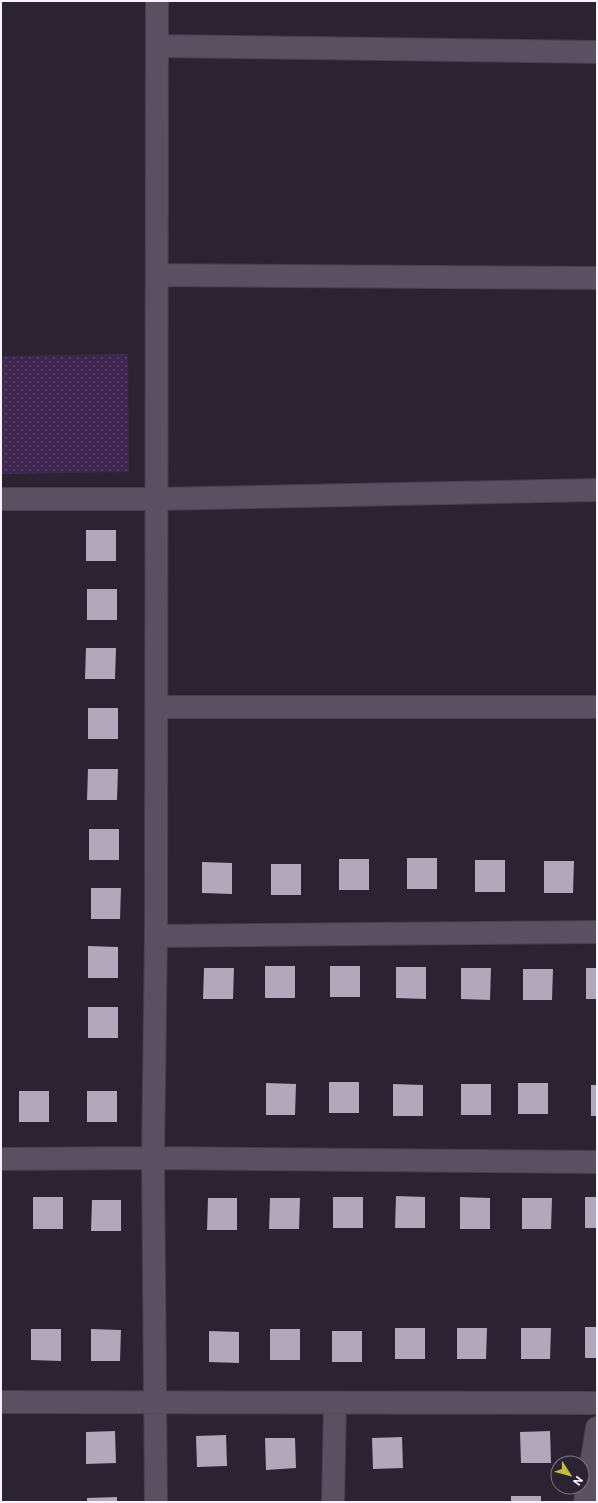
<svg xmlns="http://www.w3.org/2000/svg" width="598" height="1503" font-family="Commissioner,sans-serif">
<defs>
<pattern id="park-dots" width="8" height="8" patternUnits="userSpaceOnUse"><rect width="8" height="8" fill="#3f2650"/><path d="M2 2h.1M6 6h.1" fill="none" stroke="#5c466a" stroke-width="1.8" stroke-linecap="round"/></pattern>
</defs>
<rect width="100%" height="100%" fill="#2c2332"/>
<path fill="url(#park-dots)" d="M 128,354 L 129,472 L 1,474 L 1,356 Z"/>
<path fill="#b2a7bb" d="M 86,530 L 116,530 L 116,561 L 86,561 Z
M 87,589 L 117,589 L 117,620 L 87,620 Z
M 86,648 L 116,648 L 115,679 L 85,679 Z
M 88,708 L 118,708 L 118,739 L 88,739 Z
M 88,769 L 118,769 L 117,800 L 87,800 Z
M 89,829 L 119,829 L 119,860 L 89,860 Z
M 407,858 L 437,858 L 437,889 L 407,889 Z
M 339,859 L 369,859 L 369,890 L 339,890 Z
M 475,860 L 505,860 L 505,892 L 475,892 Z
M 544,861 L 574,861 L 573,893 L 544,893 Z
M 202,862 L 232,863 L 232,894 L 202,893 Z
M 271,864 L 301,864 L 301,895 L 271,895 Z
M 91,888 L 121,888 L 120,919 L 91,919 Z
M 88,946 L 118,947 L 118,978 L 88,978 Z
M 265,966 L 295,966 L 295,998 L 265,998 Z
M 330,966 L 360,966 L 360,997 L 330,997 Z
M 396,967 L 426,967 L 426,999 L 396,998 Z
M 204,968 L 234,968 L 233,999 L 203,999 Z
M 461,968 L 491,968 L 490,1000 L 461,999 Z
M 586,968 L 597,968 L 597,999 L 586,999 Z
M 523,969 L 553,969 L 552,1000 L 523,1000 Z
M 88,1007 L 118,1007 L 118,1038 L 88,1038 Z
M 329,1082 L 359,1082 L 359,1113 L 329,1113 Z
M 266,1083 L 296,1084 L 295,1115 L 266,1115 Z
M 518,1083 L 548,1083 L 548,1114 L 518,1114 Z
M 393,1084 L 423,1085 L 423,1116 L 393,1116 Z
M 461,1084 L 491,1084 L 491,1115 L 461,1115 Z
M 591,1085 L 597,1085 L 597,1116 L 591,1116 Z
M 19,1091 L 49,1091 L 49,1122 L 19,1122 Z
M 87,1091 L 117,1091 L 117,1122 L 87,1122 Z
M 396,1196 L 425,1197 L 425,1228 L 395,1228 Z
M 33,1197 L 63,1197 L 63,1229 L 33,1229 Z
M 333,1197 L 363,1197 L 363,1228 L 333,1228 Z
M 460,1197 L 490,1198 L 490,1229 L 460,1229 Z
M 585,1197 L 597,1197 L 597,1228 L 585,1228 Z
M 208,1198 L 237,1198 L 237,1230 L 207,1230 Z
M 270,1198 L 300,1198 L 299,1229 L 269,1229 Z
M 522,1198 L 552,1198 L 551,1229 L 522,1229 Z
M 92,1200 L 121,1200 L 121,1231 L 91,1231 Z
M 585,1327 L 597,1327 L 597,1358 L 585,1358 Z
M 395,1328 L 425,1328 L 425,1359 L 395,1359 Z
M 457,1328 L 487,1328 L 486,1359 L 457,1359 Z
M 521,1328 L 551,1328 L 550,1359 L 521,1359 Z
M 31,1329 L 61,1329 L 61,1361 L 31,1360 Z
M 91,1329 L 121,1330 L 120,1361 L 91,1361 Z
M 270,1329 L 300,1329 L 300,1360 L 270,1360 Z
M 209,1331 L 239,1332 L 239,1363 L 209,1362 Z
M 332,1331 L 362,1331 L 362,1362 L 332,1362 Z
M 115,1431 L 116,1463 L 86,1464 L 86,1432 Z
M 550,1431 L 551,1463 L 521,1463 L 520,1432 Z
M 226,1435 L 227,1466 L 197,1467 L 196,1436 Z
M 402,1437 L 403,1468 L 373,1469 L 372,1438 Z
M 265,1438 L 295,1438 L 296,1468 L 266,1470 Z
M 511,1496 L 541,1496 L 541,1502 L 511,1502 Z
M 117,1497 L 117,1502 L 87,1502 L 87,1498 Z"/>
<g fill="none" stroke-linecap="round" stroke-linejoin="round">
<g stroke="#463e4c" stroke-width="24">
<path id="street" d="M 157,46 L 597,52
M 157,275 L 597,278
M 1,499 L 157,499 L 597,490
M 157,707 L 597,707
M 156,936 L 597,932
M 1,1159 L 153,1158 L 597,1162
M 1,1402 L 597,1403
M 156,1502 L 153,1158 L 156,936 L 157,1
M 333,1502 L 335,1404
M 585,1502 L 597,1428"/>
</g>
<use href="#street" stroke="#595061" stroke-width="22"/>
</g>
<rect width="598" height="1503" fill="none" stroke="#f7f1fb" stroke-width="4"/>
<g transform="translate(570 1475) rotate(126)"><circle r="19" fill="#2c2332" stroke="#7d7582"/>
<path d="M0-3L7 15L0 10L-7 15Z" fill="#c4bc3e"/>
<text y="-6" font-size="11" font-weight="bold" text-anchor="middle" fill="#f7f1fb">N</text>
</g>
</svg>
